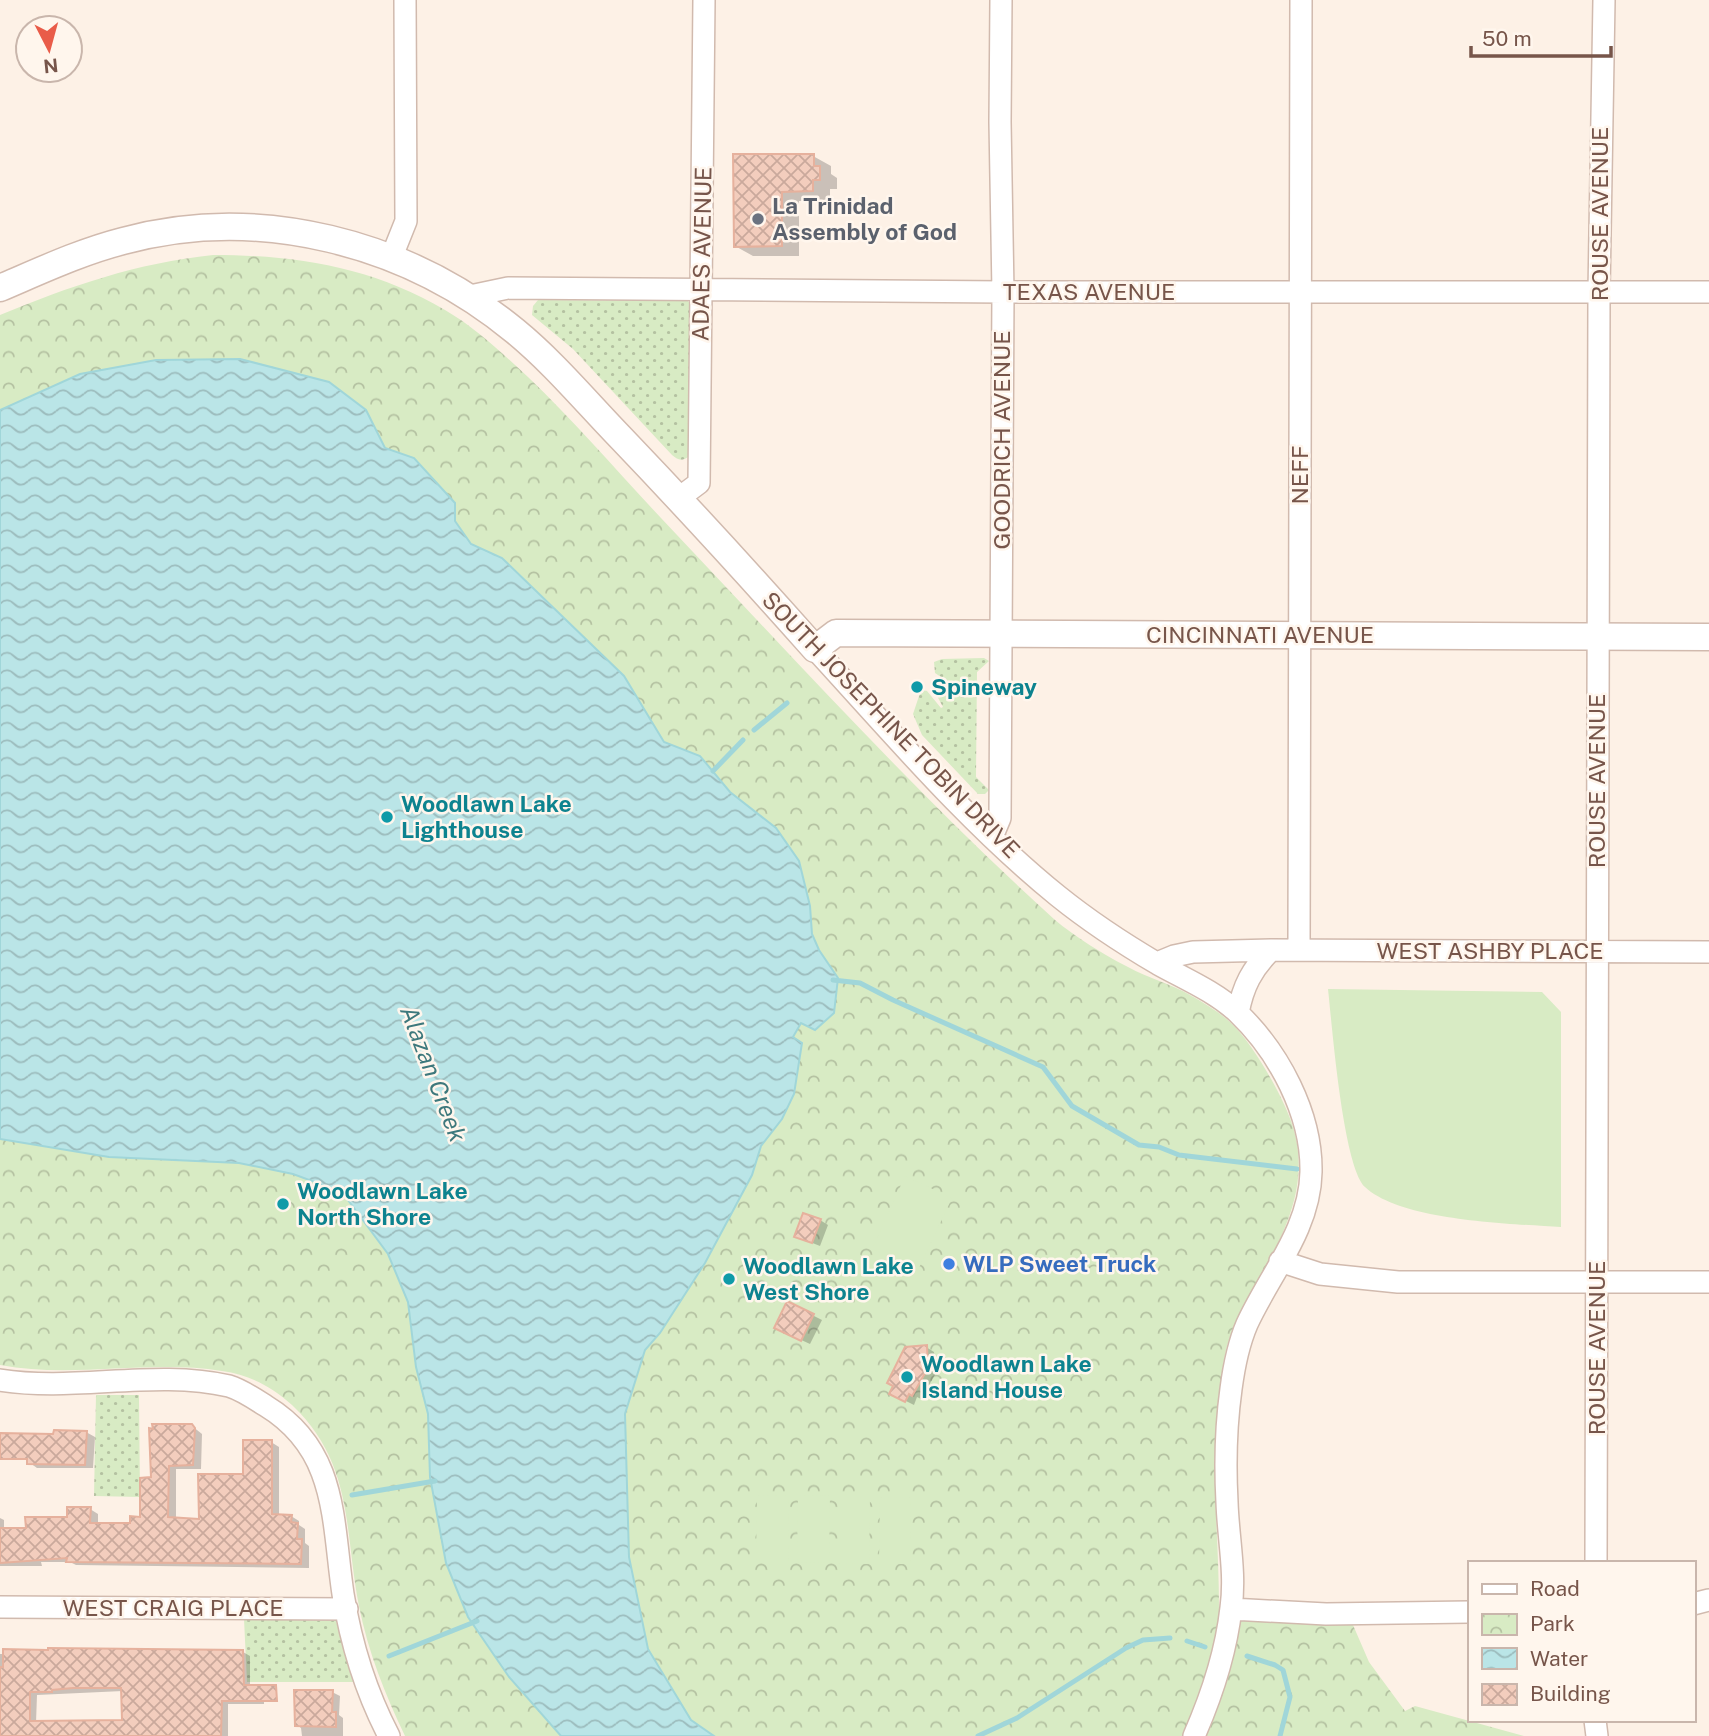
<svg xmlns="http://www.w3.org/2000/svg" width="1709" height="1736" font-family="'Public Sans',sans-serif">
<defs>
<pattern id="grass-dots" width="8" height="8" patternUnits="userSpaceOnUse" patternTransform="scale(1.75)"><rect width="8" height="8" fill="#d8ebc4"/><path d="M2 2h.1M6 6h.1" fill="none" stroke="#b4c1a1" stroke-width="1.8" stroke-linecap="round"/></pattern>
<pattern id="park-crowns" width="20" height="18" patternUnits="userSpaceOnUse" patternTransform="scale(1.75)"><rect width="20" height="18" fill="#d8ebc4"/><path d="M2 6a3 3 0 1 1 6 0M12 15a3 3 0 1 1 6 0" fill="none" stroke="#b4c1a1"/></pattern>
<pattern id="water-waves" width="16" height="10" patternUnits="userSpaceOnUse" patternTransform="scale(1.75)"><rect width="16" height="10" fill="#bae5e7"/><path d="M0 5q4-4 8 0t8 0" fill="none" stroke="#9cbcbd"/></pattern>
<pattern id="building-cross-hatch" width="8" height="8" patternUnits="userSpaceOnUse" patternTransform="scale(1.75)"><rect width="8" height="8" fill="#f3cdbd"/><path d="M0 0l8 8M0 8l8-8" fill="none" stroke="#caa99c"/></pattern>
</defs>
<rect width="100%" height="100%" fill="#fdf1e6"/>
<path fill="url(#grass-dots)" d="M 538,300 L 688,301 L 691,305 L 690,456 C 682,461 679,461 672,455 L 573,349 L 532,315 L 533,306 Z
M 984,658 L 989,661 L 977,672 L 976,777 L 989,790 L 985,794 L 978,794 L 922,735 L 913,714 L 921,690 L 927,691 L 941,708 L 943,707 L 930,683 L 931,681 L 948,685 L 950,683 L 935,673 L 934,662 L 942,659 Z
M 96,1395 L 139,1395 L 140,1497 L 94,1496 Z
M 244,1619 L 336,1621 L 354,1682 L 247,1682 Z"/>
<path fill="url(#park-crowns)" d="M 213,255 C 296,255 372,267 445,310 C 476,328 502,353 528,377 C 575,422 617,471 661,518 C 790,654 916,794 1055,920 C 1074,936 1106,956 1128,967 C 1148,978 1171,984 1190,995 C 1204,1003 1219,1012 1230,1022 C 1252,1042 1281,1093 1291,1121 C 1315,1189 1278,1243 1247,1303 C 1242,1314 1234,1325 1230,1337 C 1224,1352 1223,1369 1220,1385 C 1209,1459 1219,1533 1219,1607 L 1257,1620 L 1302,1624 L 1353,1625 L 1369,1662 L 1405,1711 L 1415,1706 L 1524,1736 L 405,1736 C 385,1694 368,1652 359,1606 C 344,1530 354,1464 292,1405 C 272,1387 250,1375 222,1371 C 149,1359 73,1379 0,1365 L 0,315 C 70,286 137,263 213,255 Z"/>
<path fill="#d8ebc4" d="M 1328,989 L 1542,992 L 1561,1012 L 1561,1227 C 1512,1224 1401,1221 1365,1187 C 1343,1166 1332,1025 1328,989 Z
M 905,1176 L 952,1198 L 918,1270 L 872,1249 Z
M 757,1495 L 789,1496 L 788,1562 L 756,1562 Z
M 798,1495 L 830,1496 L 829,1563 L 797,1562 Z
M 838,1497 L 870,1497 L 869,1564 L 838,1563 Z
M 880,1497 L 911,1498 L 910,1564 L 879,1564 Z"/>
<path fill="url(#water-waves)" stroke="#a0d6d9" stroke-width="2" d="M 240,359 L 329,382 L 366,410 L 385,448 L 414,458 L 455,503 L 455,521 L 471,544 L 502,558 L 624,676 L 664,742 L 700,756 L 730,792 L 776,828 L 799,861 L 810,906 L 812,934 L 819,950 L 838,978 L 834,1013 L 815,1030 L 801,1023 L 793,1037 L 802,1043 L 794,1094 L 782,1119 L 761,1146 L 752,1175 L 705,1263 L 660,1333 L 645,1350 L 625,1414 L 629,1557 L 648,1649 L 691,1720 L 714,1736 L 561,1736 L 509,1677 L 468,1617 L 446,1563 L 430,1477 L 428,1414 L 416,1367 L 408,1302 L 388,1254 L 342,1192 L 293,1174 L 239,1163 L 109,1157 L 0,1139 L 0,410 L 80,374 L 156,360 Z"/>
<path fill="#0003" fill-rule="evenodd" d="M 813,156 L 831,166 L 831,174 L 837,178 L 837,189 L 830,189 L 830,201 L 799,201 L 799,256 L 753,256 L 735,246 Z
M 820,1220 L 828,1225 L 820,1246 L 805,1240 Z
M 788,1303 L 822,1320 L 810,1344 L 784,1332 Z
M 926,1347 L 934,1352 L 936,1373 L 921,1399 L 917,1397 L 914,1405 L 900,1398 Z
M 192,1426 L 202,1434 L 201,1469 L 176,1469 L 176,1519 L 201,1521 L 245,1476 L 271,1442 L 279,1447 L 279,1516 L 291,1516 L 299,1521 L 299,1525 L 305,1529 L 305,1543 L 309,1546 L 309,1568 L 76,1565 L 70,1562 L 41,1562 L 42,1566 L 0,1566 L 0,1518 L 4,1520 L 4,1530 L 28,1530 L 69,1519 L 90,1509 L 98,1514 L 98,1525 L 132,1525 L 142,1518 L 152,1479 Z
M 86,1432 L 95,1437 L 93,1468 L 37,1468 L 23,1458 Z
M 243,1652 L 250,1656 L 250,1687 L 264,1691 L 264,1704 L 228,1704 L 228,1736 L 0,1736 L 0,1654 ZM 123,1691 L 124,1721 L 36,1723 L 37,1695 Z
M 332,1692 L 340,1696 L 339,1715 L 343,1718 L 343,1736 L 302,1736 L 301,1728 L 297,1725 Z"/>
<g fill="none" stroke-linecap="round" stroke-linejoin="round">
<path stroke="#a0d6d9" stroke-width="5" d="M 754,730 L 787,703
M 713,771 L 743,740
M 833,980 L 860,983 L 893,1000 L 1043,1067 L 1072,1106 L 1139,1145 L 1159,1147 L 1179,1155 L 1297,1169
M 352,1495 L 435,1481
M 1187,1641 L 1205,1647
M 389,1656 L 477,1621
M 1247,1656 L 1275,1665 L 1283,1670 L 1290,1697 L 1280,1736
M 978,1736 L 1017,1718 L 1126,1648 L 1143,1640 L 1170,1638"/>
</g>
<path fill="url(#building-cross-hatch)" stroke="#e6b19d" stroke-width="2" fill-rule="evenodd" d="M 733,154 L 814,154 L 814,166 L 820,166 L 820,180 L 813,180 L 813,191 L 782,192 L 782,246 L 734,247 Z
M 803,1213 L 821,1219 L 812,1243 L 794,1237 Z
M 787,1301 L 814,1314 L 801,1341 L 774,1328 Z
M 927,1345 L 928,1368 L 912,1396 L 909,1394 L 905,1402 L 889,1394 L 893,1386 L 887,1383 L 905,1347 Z
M 152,1424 L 192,1424 L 195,1428 L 193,1465 L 169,1466 L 168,1517 L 199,1519 L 198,1474 L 243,1474 L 243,1440 L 272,1440 L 272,1514 L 292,1515 L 291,1522 L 298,1523 L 297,1539 L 302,1539 L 301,1564 L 66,1562 L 67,1558 L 0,1563 L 0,1528 L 26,1528 L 25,1517 L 67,1517 L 67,1507 L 91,1507 L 90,1523 L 130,1523 L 130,1516 L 140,1517 L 140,1478 L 151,1477 L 149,1428 L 153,1429 Z
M 54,1430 L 87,1431 L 85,1465 L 27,1464 L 27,1459 L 0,1459 L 0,1433 L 53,1434 Z
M 48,1648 L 243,1650 L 244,1685 L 276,1685 L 277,1701 L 222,1701 L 221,1736 L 0,1736 L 0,1667 L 3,1667 L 3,1649 L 48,1650 ZM 73,1688 L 121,1688 L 122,1720 L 30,1721 L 30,1692 L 52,1692 L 52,1690 Z
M 294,1690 L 333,1690 L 332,1712 L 336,1712 L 336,1727 L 295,1726 Z"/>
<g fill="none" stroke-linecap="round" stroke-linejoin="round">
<g stroke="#d1baae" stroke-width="24">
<path id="minor" d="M 392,256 L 406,221 L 405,0
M 470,296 L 508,288 L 1003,292 L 1709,292
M 679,498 L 699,483 L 704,0
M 815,649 C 893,734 969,824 1058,896 C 1089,921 1124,944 1158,964 C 1185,979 1214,991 1237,1012 C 1279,1052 1312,1114 1311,1172 C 1310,1229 1270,1274 1247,1324 C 1238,1345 1234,1366 1231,1389 C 1226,1425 1225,1465 1227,1502 C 1228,1537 1236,1573 1231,1608 C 1226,1653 1212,1695 1194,1736
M 992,837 L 1000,818 L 1003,292 L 1000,122 L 1001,0
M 1299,950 L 1301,0
M 1157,963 L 1174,956 L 1193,952 L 1271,950 L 1709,952
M 1238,1013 C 1243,986 1252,969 1271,950
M 1280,1261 L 1320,1274 L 1398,1282 L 1709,1282
M 0,1380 C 75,1392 155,1369 229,1386 C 242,1390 255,1399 266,1406 C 338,1450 332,1520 343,1594 C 351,1643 366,1692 389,1736
M 1596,1563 L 1599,292 L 1604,0
M 1693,1604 L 1709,1600
M 0,1607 L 347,1609
M 1231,1609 L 1326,1614 L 1469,1612
M 1595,1720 L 1597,1736"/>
</g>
<g stroke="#d1baae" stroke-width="29">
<path id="tertiary" d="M 0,288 C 40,271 80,252 123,241 C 259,204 407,242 515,331 C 554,363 587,403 622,439 C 688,508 752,578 815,649 L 836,633 L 1709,637"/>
</g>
<use href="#minor" stroke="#fff" stroke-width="21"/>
<use href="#tertiary" stroke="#fff" stroke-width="26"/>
</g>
<circle fill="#6b7280" stroke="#fff6ed" stroke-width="2.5" cx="758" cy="219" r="7"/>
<g fill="#0f9aa8" stroke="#fff6ed" stroke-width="2.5">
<circle cx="917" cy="687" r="7"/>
<circle cx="387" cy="817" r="7"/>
<circle cx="283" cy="1204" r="7"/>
<circle cx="729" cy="1279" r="7"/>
<circle cx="907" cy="1377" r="7"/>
</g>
<circle fill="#3f7fe0" stroke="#fff6ed" stroke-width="2.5" cx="949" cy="1264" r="7"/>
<g text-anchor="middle" stroke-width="5" stroke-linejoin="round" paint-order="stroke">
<g font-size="23" font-weight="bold" fill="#5b616d" stroke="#fff6ed" text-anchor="start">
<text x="772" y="214">La Trinidad<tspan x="772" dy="26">Assembly of God</tspan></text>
</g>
<g font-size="23" fill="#77554a" stroke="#fff6ed">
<text transform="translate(1600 214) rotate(-90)" y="8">ROUSE AVENUE</text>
<text transform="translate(702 254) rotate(-89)" y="8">ADAES AVENUE</text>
<text x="1089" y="300">TEXAS AVENUE</text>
<text transform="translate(1002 440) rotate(-90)" y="8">GOODRICH AVENUE</text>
<text transform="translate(1300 475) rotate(-90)" y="8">NEFF</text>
<text x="1260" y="643">CINCINNATI AVENUE</text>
<text transform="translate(891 725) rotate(46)" y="8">SOUTH JOSEPHINE TOBIN DRIVE</text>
<text transform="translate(1597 781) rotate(-90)" y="8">ROUSE AVENUE</text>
<text x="1490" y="959">WEST ASHBY PLACE</text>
<text transform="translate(1597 1348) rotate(-90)" y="8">ROUSE AVENUE</text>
<text x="173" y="1616">WEST CRAIG PLACE</text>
</g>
<g font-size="23" font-weight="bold" fill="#0d838f" stroke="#fff6ed" text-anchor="start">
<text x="931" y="695">Spineway</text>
<text x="401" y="812">Woodlawn Lake<tspan x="401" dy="26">Lighthouse</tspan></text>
<text x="297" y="1199">Woodlawn Lake<tspan x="297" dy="26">North Shore</tspan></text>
<text x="743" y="1274">Woodlawn Lake<tspan x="743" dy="26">West Shore</tspan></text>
<text x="921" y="1372">Woodlawn Lake<tspan x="921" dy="26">Island House</tspan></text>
</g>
<g font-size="23" font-weight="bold" fill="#366cbe" stroke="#fff6ed" text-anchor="start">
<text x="963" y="1272">WLP Sweet Truck</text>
</g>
<g font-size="24" font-style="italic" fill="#3d787c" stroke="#fff6ed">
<text transform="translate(433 1074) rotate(69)" y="8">Alazan Creek</text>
</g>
</g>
<rect x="1468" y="1561" width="228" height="161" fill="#fff6ed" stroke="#c9b6ac" stroke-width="2"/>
<rect x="1482" y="1584" width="35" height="10" fill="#ffffff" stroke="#c9b6ac" stroke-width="2"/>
<text x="1530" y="1596" font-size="21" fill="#77554a">Road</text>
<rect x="1482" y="1614" width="35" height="21" fill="url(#park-crowns)" stroke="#c9b6ac" stroke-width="2"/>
<text x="1530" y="1631" font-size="21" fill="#77554a">Park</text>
<rect x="1482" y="1648" width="35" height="21" fill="url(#water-waves)" stroke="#c9b6ac" stroke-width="2"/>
<text x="1530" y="1666" font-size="21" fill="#77554a">Water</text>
<rect x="1482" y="1684" width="35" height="21" fill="url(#building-cross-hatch)" stroke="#c9b6ac" stroke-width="2"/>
<text x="1530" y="1701" font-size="21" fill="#77554a">Building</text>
<g transform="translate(49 49) rotate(174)"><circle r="33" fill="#fff6ed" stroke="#c9b6ac" stroke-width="2"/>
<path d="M0-5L12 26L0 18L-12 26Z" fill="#e95c49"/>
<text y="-10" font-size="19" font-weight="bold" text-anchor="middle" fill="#77554a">N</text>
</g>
<path d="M1471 46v10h140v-10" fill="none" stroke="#77554a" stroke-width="3.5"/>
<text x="1482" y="46" font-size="21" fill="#77554a" stroke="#fff6ed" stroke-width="5" paint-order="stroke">50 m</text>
</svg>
